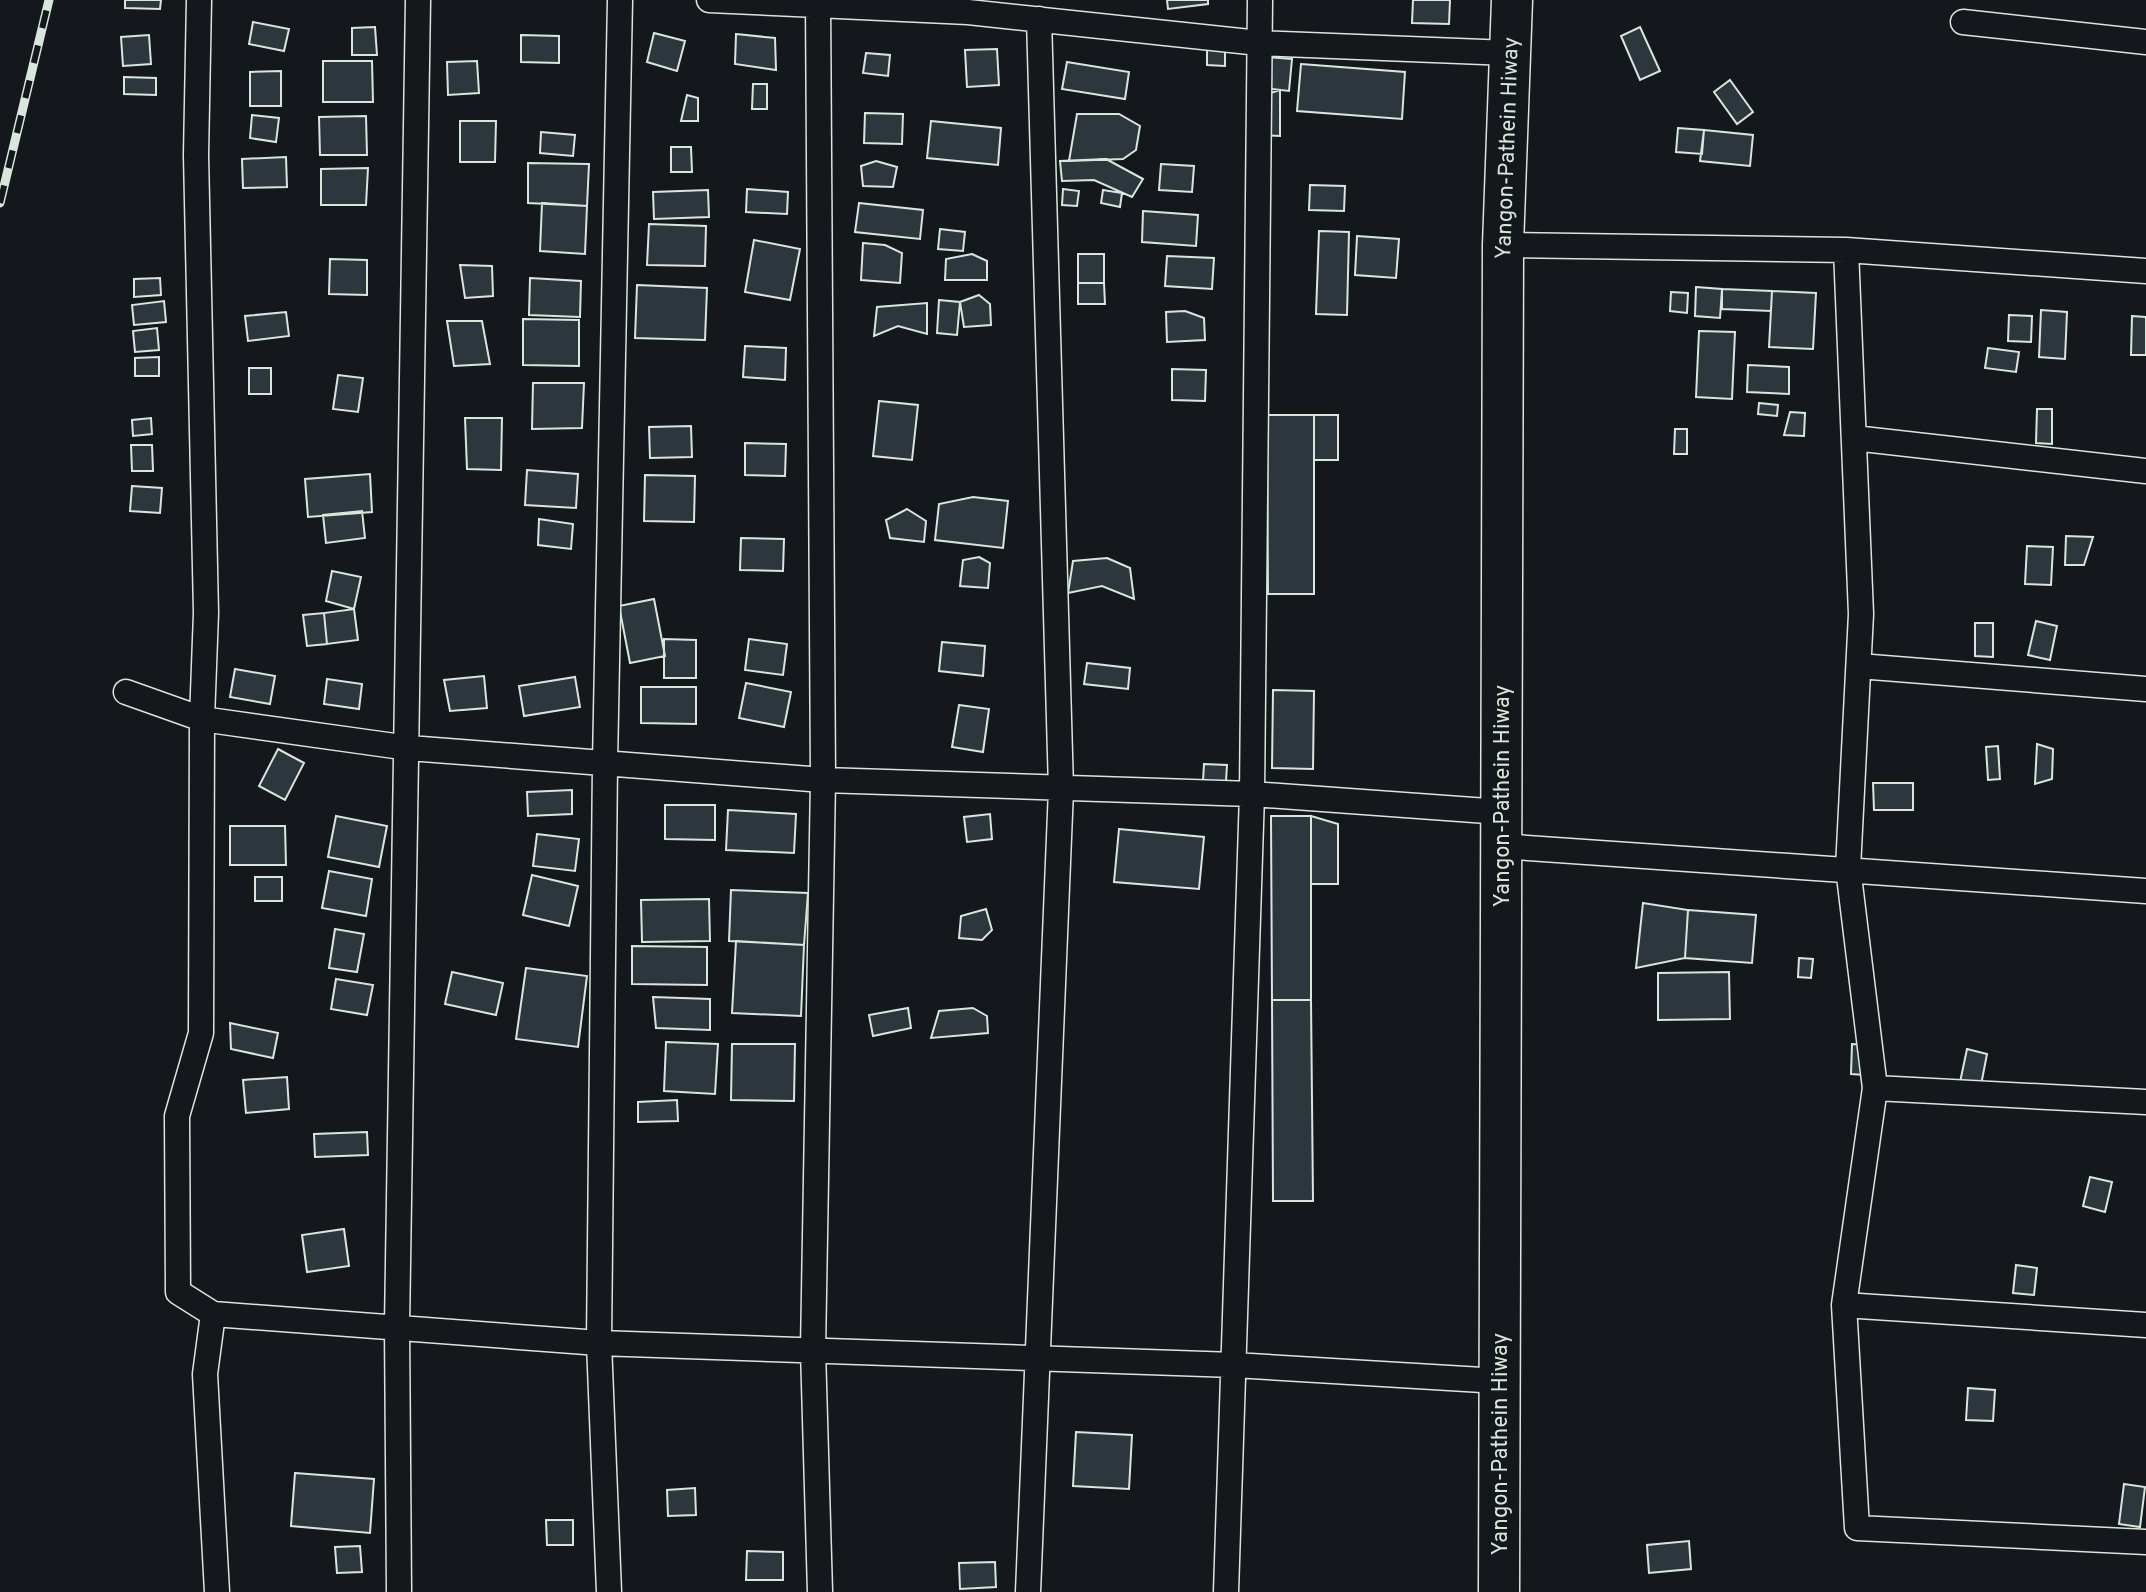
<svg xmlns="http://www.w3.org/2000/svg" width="2146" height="1592" font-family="Overpass,sans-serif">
<rect width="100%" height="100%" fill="#14181c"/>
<path fill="#2c363c" stroke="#d8e6dc" stroke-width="2" d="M 125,0 L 161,0 L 160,9 L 125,8 Z
M 1167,0 L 1208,0 L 1208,4 L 1168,9 Z
M 1413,0 L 1450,0 L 1449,24 L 1412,23 Z
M 253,22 L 289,29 L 284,51 L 249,44 Z
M 375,27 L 377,55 L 352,55 L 352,28 Z
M 1640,27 L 1660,71 L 1640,80 L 1621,36 Z
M 654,33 L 685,41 L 677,71 L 647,62 Z
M 736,34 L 775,38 L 776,70 L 735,64 Z
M 149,35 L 151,64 L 123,66 L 121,37 Z
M 521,35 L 559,36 L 559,63 L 521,62 Z
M 1207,40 L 1225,45 L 1225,66 L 1207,65 Z
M 997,49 L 999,85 L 967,87 L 965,50 Z
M 866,53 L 890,55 L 888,76 L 863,73 Z
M 1266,57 L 1292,59 L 1289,91 L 1263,88 Z
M 323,61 L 372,61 L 373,102 L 323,102 Z
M 477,61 L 479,93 L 448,95 L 447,62 Z
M 1067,62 L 1129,72 L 1125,99 L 1062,89 Z
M 1301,64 L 1405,72 L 1402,119 L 1297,111 Z
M 281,71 L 281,106 L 250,106 L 250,72 Z
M 124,77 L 156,78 L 156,95 L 124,94 Z
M 1730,80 L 1753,112 L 1737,124 L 1714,92 Z
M 753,84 L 767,84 L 767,109 L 752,109 Z
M 1280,90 L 1280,136 L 1261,135 L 1261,96 Z
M 687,95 L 698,98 L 698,121 L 681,121 Z
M 865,113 L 903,114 L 902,144 L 864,143 Z
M 1077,114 L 1119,114 L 1140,126 L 1136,150 L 1123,159 L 1069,161 Z
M 252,115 L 279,118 L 276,142 L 250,138 Z
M 366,116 L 367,155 L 320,155 L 319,117 Z
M 460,121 L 496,121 L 495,162 L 460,162 Z
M 931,121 L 1001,128 L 998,165 L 927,158 Z
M 1678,128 L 1704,130 L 1702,154 L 1676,152 Z
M 1704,130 L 1753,135 L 1750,166 L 1700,161 Z
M 541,132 L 575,135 L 573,156 L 540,153 Z
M 671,147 L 691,147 L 692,172 L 671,172 Z
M 286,157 L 287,187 L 243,188 L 242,159 Z
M 1106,159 L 1143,179 L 1132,197 L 1094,180 L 1062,181 L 1060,161 Z
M 876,161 L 897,167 L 893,187 L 863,186 L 861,166 Z
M 528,163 L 589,164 L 587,206 L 528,203 Z
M 1161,164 L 1194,166 L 1192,192 L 1159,190 Z
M 368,168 L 366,205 L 321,205 L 321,169 Z
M 1310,185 L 1345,186 L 1344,211 L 1309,210 Z
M 747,189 L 788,192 L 787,214 L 746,212 Z
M 1063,189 L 1079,191 L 1077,206 L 1062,205 Z
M 708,190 L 709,217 L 654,219 L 653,192 Z
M 1103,190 L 1122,193 L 1120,207 L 1101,203 Z
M 542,203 L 587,206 L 585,254 L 540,251 Z
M 859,203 L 923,210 L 920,239 L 855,232 Z
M 1143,211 L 1198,215 L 1196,246 L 1142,242 Z
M 649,224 L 706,226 L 705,266 L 647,265 Z
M 940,229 L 965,232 L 963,251 L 938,249 Z
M 1319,231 L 1349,232 L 1347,315 L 1316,314 Z
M 1357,236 L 1399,239 L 1396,278 L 1355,275 Z
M 754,240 L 800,249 L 790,300 L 745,292 Z
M 863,243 L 885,245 L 902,253 L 900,283 L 861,280 Z
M 972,254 L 987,261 L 987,280 L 945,280 L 946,259 Z
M 1078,254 L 1104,254 L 1104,283 L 1078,283 Z
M 1167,256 L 1214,258 L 1212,289 L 1165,286 Z
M 330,259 L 367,260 L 367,295 L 329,294 Z
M 460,265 L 492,266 L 493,296 L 465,298 Z
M 160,278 L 161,295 L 134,297 L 134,279 Z
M 530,278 L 581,281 L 580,317 L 529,315 Z
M 1078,283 L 1104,283 L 1105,304 L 1078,304 Z
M 637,285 L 707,288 L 705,340 L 635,338 Z
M 1696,287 L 1722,289 L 1720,318 L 1695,316 Z
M 1722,289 L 1772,291 L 1771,311 L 1722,309 Z
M 1772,291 L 1816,293 L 1813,349 L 1769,347 Z
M 1671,292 L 1688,293 L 1687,313 L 1670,311 Z
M 979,295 L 990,304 L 991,325 L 964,327 L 960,302 Z
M 939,300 L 960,302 L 957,335 L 937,333 Z
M 164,301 L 166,322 L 134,325 L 132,305 Z
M 927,303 L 927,334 L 898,326 L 874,336 L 877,307 Z
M 2041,310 L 2067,312 L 2065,359 L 2039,357 Z
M 1185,311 L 1204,318 L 1205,340 L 1167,342 L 1166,312 Z
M 286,312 L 289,336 L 248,341 L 245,316 Z
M 2009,315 L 2032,316 L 2031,342 L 2008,341 Z
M 2132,316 L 2146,317 L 2146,355 L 2131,355 Z
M 523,319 L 579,320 L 579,366 L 523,365 Z
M 447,321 L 482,321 L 490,364 L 454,366 Z
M 157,328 L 159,350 L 135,352 L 133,331 Z
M 1699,331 L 1735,332 L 1732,399 L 1696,397 Z
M 745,346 L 786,348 L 785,380 L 743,377 Z
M 1988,348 L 2019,352 L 2016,372 L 1985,368 Z
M 159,357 L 159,376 L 135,376 L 135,358 Z
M 1748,365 L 1789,367 L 1789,394 L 1747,392 Z
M 249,368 L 271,368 L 271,394 L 249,394 Z
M 1172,369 L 1206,370 L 1205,401 L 1172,400 Z
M 338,375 L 363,378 L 358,412 L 333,409 Z
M 533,383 L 584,383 L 582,428 L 532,429 Z
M 879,401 L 918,405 L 912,460 L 873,456 Z
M 1759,403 L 1778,405 L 1777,416 L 1758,414 Z
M 2037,409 L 2052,409 L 2052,444 L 2036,443 Z
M 1790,412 L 1805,413 L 1804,436 L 1784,435 Z
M 1267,415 L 1314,415 L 1314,594 L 1268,594 Z
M 1314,415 L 1338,415 L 1338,460 L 1314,460 Z
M 151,418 L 152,434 L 133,436 L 132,420 Z
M 465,418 L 502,418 L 501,470 L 467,469 Z
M 691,426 L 692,457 L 650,458 L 649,427 Z
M 1675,429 L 1687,429 L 1687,454 L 1674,454 Z
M 745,443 L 786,444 L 785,476 L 745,475 Z
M 131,445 L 152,445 L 153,471 L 132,471 Z
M 527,470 L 578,474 L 576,508 L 525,505 Z
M 370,474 L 372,512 L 308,517 L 305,479 Z
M 645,475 L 695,476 L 694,522 L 644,521 Z
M 132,486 L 162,488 L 160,513 L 130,511 Z
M 973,497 L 1008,501 L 1003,548 L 935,540 L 939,504 Z
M 907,509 L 926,521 L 924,542 L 890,538 L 886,520 Z
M 362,511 L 365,538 L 326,543 L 323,515 Z
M 539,519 L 573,524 L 571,549 L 538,545 Z
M 2066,536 L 2093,537 L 2084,565 L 2065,565 Z
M 741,538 L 784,539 L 783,571 L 740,570 Z
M 2027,546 L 2053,547 L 2051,585 L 2025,584 Z
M 979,557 L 990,563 L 988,588 L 960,586 L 963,560 Z
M 1107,558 L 1130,568 L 1134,599 L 1102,586 L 1068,593 L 1073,561 Z
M 332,571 L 361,577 L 354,609 L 326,601 Z
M 654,599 L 665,656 L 630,663 L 619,606 Z
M 354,609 L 358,640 L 327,644 L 324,613 Z
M 324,613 L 327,644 L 307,646 L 303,615 Z
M 2036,621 L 2057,626 L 2050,660 L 2028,655 Z
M 1975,623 L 1993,623 L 1993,657 L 1975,656 Z
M 664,639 L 696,640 L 696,678 L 664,678 Z
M 749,639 L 787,644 L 783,675 L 745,670 Z
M 942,642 L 985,646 L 983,676 L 939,671 Z
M 1087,663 L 1130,668 L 1128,689 L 1084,684 Z
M 235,669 L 275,676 L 270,704 L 230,697 Z
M 484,676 L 487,708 L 450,711 L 444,680 Z
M 575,677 L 580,707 L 524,716 L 519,686 Z
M 327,679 L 362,684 L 359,709 L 324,704 Z
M 746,683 L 791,692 L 784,727 L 739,718 Z
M 641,687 L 696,687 L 696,724 L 641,723 Z
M 1273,690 L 1314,691 L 1313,769 L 1272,768 Z
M 959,705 L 989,709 L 983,752 L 952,747 Z
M 2037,744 L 2053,749 L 2052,779 L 2035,784 Z
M 1998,746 L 2000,779 L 1988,780 L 1986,747 Z
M 278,749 L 304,763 L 285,800 L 259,786 Z
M 1204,764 L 1227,765 L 1226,781 L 1203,781 Z
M 1873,783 L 1913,783 L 1913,810 L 1874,810 Z
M 572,790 L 572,814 L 528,816 L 527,792 Z
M 665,805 L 715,805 L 715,840 L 665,839 Z
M 728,810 L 796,814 L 794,853 L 726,850 Z
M 990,814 L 992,839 L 967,842 L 964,817 Z
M 336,816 L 387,826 L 379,867 L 328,857 Z
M 1271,816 L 1311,816 L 1311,1000 L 1272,1000 Z
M 1311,816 L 1338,824 L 1338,884 L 1311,884 Z
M 230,826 L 285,826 L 286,865 L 230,865 Z
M 1119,829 L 1204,837 L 1199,889 L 1114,882 Z
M 537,834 L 579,839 L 575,871 L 533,866 Z
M 329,871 L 372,879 L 366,916 L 322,908 Z
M 532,875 L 578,886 L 569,926 L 523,915 Z
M 255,877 L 282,877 L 282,901 L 255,901 Z
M 731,890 L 808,893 L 804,945 L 729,941 Z
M 709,899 L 710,941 L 642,942 L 641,900 Z
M 1643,903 L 1688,910 L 1685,958 L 1636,968 Z
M 986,909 L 992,930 L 982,940 L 959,938 L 961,916 Z
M 1688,910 L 1756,915 L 1752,963 L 1685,958 Z
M 335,929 L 364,934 L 357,972 L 329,968 Z
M 736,941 L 804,945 L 801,1016 L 732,1013 Z
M 632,946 L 707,947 L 707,985 L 632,984 Z
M 1799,958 L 1813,959 L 1811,978 L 1798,977 Z
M 526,968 L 587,976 L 578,1047 L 516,1039 Z
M 452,972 L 503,983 L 496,1015 L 445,1004 Z
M 1729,972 L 1730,1019 L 1658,1020 L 1658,973 Z
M 336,979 L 373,985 L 367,1015 L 331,1009 Z
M 653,997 L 710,999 L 710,1030 L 656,1028 Z
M 1272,1000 L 1311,1000 L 1313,1201 L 1273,1201 Z
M 908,1008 L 911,1028 L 873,1036 L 869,1015 Z
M 973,1008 L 987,1016 L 988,1033 L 931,1038 L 939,1011 Z
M 230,1023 L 278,1033 L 273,1058 L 231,1049 Z
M 666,1042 L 718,1044 L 715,1094 L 664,1091 Z
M 732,1044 L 795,1044 L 794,1101 L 731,1100 Z
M 1852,1044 L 1867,1045 L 1865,1075 L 1851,1074 Z
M 1967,1049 L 1987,1054 L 1981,1085 L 1959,1087 Z
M 287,1077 L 289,1109 L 246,1113 L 243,1080 Z
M 677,1100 L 678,1121 L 638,1122 L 638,1102 Z
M 367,1132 L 368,1155 L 315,1157 L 314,1134 Z
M 2090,1177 L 2112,1182 L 2105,1212 L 2083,1206 Z
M 344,1229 L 349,1266 L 307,1272 L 302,1235 Z
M 2016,1265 L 2037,1268 L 2034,1295 L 2013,1293 Z
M 1968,1388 L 1995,1390 L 1993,1421 L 1966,1420 Z
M 1076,1432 L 1132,1435 L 1129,1489 L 1073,1486 Z
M 295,1473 L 374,1479 L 370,1533 L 291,1526 Z
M 2124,1484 L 2145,1487 L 2140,1527 L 2119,1524 Z
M 695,1488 L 696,1515 L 668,1516 L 667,1490 Z
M 546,1520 L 573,1520 L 573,1545 L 547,1545 Z
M 1689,1541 L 1691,1569 L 1649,1573 L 1647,1545 Z
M 360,1546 L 362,1572 L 337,1573 L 335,1547 Z
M 747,1551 L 783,1552 L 783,1580 L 746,1580 Z
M 995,1562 L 996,1587 L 960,1589 L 959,1563 Z"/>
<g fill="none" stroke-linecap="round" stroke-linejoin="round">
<g stroke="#d8e6dc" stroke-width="27">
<path id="minor" d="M 199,0 L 196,155 L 206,613 L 202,719 L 201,1033 L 177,1116 L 178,1292 L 213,1314 L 205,1374 L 217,1592
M 709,0 L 968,12 L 1259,43 L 1509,53
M 818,0 L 823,780 L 813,1350 L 820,1592
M 1963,22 L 2146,42
M 1503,245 L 1846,250 L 2146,271
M 1846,250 L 1861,614 L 1848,868 L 1875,1088 L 1844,1305 L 1857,1528 L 2146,1542
M 1854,438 L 2146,471
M 1859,666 L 2146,689
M 126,692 L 202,719 L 409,748 L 823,780 L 1252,794 L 1501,812
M 1500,846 L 2146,891
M 1875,1088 L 2146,1102
M 1844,1305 L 2146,1325
M 213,1314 L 599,1343 L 1234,1365 L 1499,1381
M 399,1592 L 397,1326 L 418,0
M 609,1592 L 599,1343 L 605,763 L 620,0
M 1028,1592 L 1061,789 L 1039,19
M 1226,1592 L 1252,794 L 1260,0"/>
</g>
<g stroke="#d8e6dc" stroke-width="43">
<path id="trunk" d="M 1499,1592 L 1503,245 L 1512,0"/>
</g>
<use href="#minor" stroke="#14181c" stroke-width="24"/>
<use href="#trunk" stroke="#14181c" stroke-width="40"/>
<g stroke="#d8e6dc" stroke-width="9">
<path id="rail" d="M 0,203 L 49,0"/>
</g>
<use href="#rail" stroke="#14181c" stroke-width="6" stroke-dasharray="18" stroke-linecap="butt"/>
</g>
<g text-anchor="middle" stroke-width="6" stroke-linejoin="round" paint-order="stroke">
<g font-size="22" fill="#d8e6dc" stroke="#14181c">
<text transform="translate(1506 148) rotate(-88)" y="8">Yangon-Pathein Hiway</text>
<text transform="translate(1501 796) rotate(-90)" y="8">Yangon-Pathein Hiway</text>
<text transform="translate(1499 1444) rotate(-90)" y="8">Yangon-Pathein Hiway</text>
</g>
</g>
</svg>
